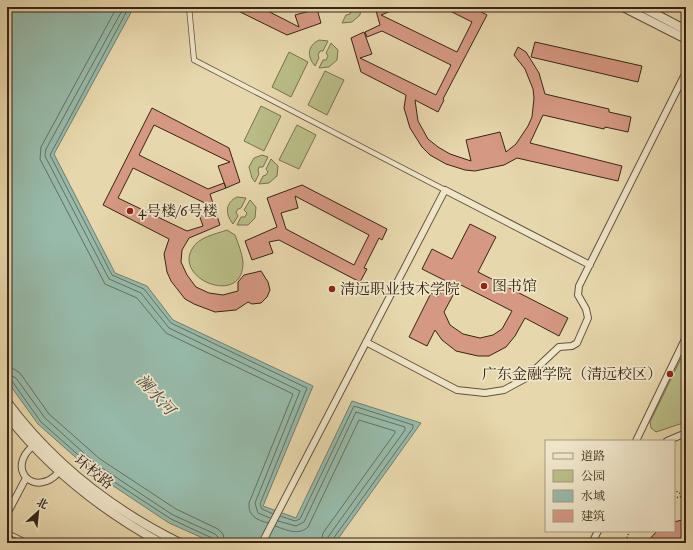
<svg xmlns="http://www.w3.org/2000/svg" width="693" height="550" font-family="'IM FELL Double Pica','Noto Serif SC',serif">
<rect width="100%" height="100%" fill="#e7d7ac"/>
<filter id="stains"><feTurbulence type="fractalNoise" baseFrequency=".005" numOctaves="4"/><feColorMatrix values="0 0 0 0 .2 0 0 0 0 .09 0 0 0 0 .02 0 0 0 .5 -.17"/></filter>
<radialGradient id="worn" r=".72"><stop offset=".6" stop-color="#630" stop-opacity="0"/><stop offset="1" stop-color="#630" stop-opacity=".3"/></radialGradient>
<path fill="#b9bd87" stroke="#78714e" d="M 350,7 L 361,7 L 360,15 L 352,22 L 342,23 L 346,15 L 350,14 L 351,10 Z
M 319,40 L 328,41 L 323,51 L 320,51 L 318,55 L 319,58 L 315,66 C 307,57 307,46 319,40 Z
M 331,43 L 338,50 L 337,60 L 329,67 L 319,68 L 323,60 L 326,60 L 328,56 L 326,53 Z
M 289,52 L 308,62 L 291,97 L 272,87 Z
M 325,71 L 344,80 L 327,115 L 308,105 Z
M 261,106 L 281,116 L 264,151 L 244,141 Z
M 297,125 L 316,135 L 299,169 L 279,160 Z
M 262,155 L 268,157 L 263,167 L 259,167 L 258,170 L 259,174 L 255,182 L 252,178 L 249,167 L 254,158 Z
M 271,159 L 278,166 L 277,176 L 269,183 L 259,184 L 263,176 L 266,175 L 268,172 L 266,169 Z
M 237,197 L 246,198 L 241,208 L 238,209 L 236,212 L 238,216 L 233,224 C 225,214 225,203 237,197 Z
M 250,200 L 256,207 L 255,218 L 248,225 L 237,225 L 241,217 L 245,217 L 247,213 L 244,210 Z
M 227,230 L 235,235 C 238,243 242,253 243,262 C 244,307 174,280 192,249 C 198,237 216,234 227,230 Z
M 686,348 L 686,422 L 656,432 L 651,428 L 650,422 Z"/>
<path fill="#97baaa" stroke="#717e6f" d="M 7,7 L 134,7 L 54,154 L 115,273 L 147,286 L 173,320 L 313,386 L 263,506 L 296,518 L 352,401 L 421,423 L 335,543 L 250,543 L 243,541 L 240,543 L 214,543 L 169,523 L 91,471 L 38,424 L 7,381 Z"/>
<g fill="none" stroke-linecap="round" stroke-linejoin="round">
<path stroke="#677060" stroke-width="1" d="M 117,7 L 41,147 L 40,159 L 105,284 L 137,298 L 166,333 L 293,394 L 249,503 C 248,516 257,520 268,523
M 124,7 L 46,149 L 45,156 L 109,279 L 141,293 L 169,328 L 300,391 L 255,503 L 258,513 L 270,518
M 129,7 L 50,155 L 112,275 L 144,289 L 171,323 L 307,388 L 260,504 L 262,509 L 273,514
M 7,368 L 14,369 L 20,373 L 49,414 L 100,459 L 176,509 L 218,529 L 223,534 L 225,543
M 7,374 L 16,378 L 45,418 L 96,464 L 173,515 L 215,534 L 219,538 L 219,543
M 7,379 L 12,381 L 41,422 L 93,468 L 171,519 L 212,538 L 214,543
M 280,516 L 295,521 L 300,519 L 354,406 L 413,425 L 413,428 L 333,539 L 332,543
M 278,521 L 296,526 L 304,522 L 356,412 L 405,427 L 405,430 L 328,537 L 327,543
M 275,526 C 287,530 298,536 308,527 L 359,420 L 395,431 L 395,433 L 323,533 L 321,543"/>
</g>
<path fill="#d59882" stroke="#372516" fill-rule="evenodd" d="M 230,7 L 260,7 L 299,27 L 295,15 L 317,9 L 321,23 L 287,35 Z
M 375,7 L 401,7 L 381,15 L 457,52 L 472,22 L 442,7 L 472,7 L 487,15 L 443,99 L 444,100 L 438,112 L 415,100 L 418,121 L 428,139 L 438,147 L 450,154 L 471,161 L 466,140 L 500,132 L 506,152 L 516,144 L 528,126 L 532,117 L 534,98 L 533,89 L 525,69 L 514,55 L 518,47 L 526,52 L 539,73 L 545,94 L 609,109 L 609,112 L 631,117 L 628,132 L 605,127 L 604,129 L 543,115 L 530,143 L 622,166 L 618,181 L 517,158 L 504,165 L 475,171 L 465,170 L 446,164 L 430,155 L 422,147 L 410,128 L 404,108 L 406,95 L 361,72 L 351,38 L 364,32 L 372,54 L 360,58 L 436,95 L 451,65 L 382,31 L 367,37 L 365,32 L 380,25 Z
M 535,42 L 642,66 L 638,82 L 531,57 Z
M 152,108 L 229,148 L 240,182 L 226,188 L 218,166 L 230,162 L 154,125 L 139,155 L 208,189 L 224,183 L 226,188 L 210,194 L 220,225 L 189,238 L 182,250 L 181,262 L 187,275 L 196,287 L 209,293 L 223,295 L 238,291 L 238,282 L 244,275 L 261,271 L 268,282 L 270,290 L 267,297 L 261,303 L 252,304 L 248,302 L 236,310 L 215,312 L 194,304 L 185,299 L 171,281 L 167,272 L 164,254 L 169,239 L 103,205 ZM 133,168 L 209,205 L 197,209 L 203,226 L 187,231 L 118,198 Z
M 302,185 L 387,229 L 382,240 L 379,238 L 364,268 L 367,269 L 360,282 L 279,240 L 269,242 L 273,253 L 252,260 L 245,241 L 277,227 L 267,198 ZM 295,196 L 369,235 L 354,265 L 286,229 L 281,213 L 298,208 Z
M 470,224 L 496,237 L 478,272 L 568,318 L 559,336 L 525,318 L 515,336 L 506,347 L 489,356 L 478,356 L 456,351 L 442,340 L 435,330 L 427,346 L 409,337 L 431,293 L 438,297 L 446,281 L 422,269 L 432,249 L 452,259 ZM 459,284 L 512,311 L 502,329 L 493,335 L 480,338 L 463,334 L 450,325 L 444,312 Z
M 686,519 L 686,543 L 646,543 L 657,531 L 674,531 L 674,522 Z"/>
<g fill="none" stroke-linecap="round" stroke-linejoin="round">
<g stroke="#63523c" stroke-width="4.5">
<path id="service" d="M 7,532 L 30,543"/>
</g>
<g stroke="#63523c" stroke-width="6">
<path id="pedestrian" d="M 189,7 L 194,60 L 445,190"/>
</g>
<g stroke="#63523c" stroke-width="8">
<path id="minor" d="M 366,342 L 457,390 L 485,393 L 504,390 L 526,378 L 559,347 L 572,346 L 577,343 L 588,318 L 586,309 L 578,295 L 579,286 L 686,72
M 636,441 L 686,337
M 667,441 L 686,433
M 33,446 C 5,469 35,499 59,472
M 7,514 L 26,478
M 262,543 L 445,190 L 590,265
M 592,543 L 598,531"/>
</g>
<g stroke="#63523c" stroke-width="10">
<path id="tertiary" d="M 623,7 L 686,39
M 642,7 L 686,30
M 7,402 C 53,464 111,509 180,543
M 7,415 C 49,469 101,510 161,543"/>
</g>
<path stroke="#372516" stroke-width="1.5" stroke-dasharray="1 2" stroke-linecap="butt" d="M 674,490 L 685,496
M 674,498 L 684,496
M 624,543 L 630,531"/>
<use href="#service" stroke="#efe5c9" stroke-width="3"/>
<use href="#pedestrian" stroke="#efe5c9" stroke-width="4.5"/>
<use href="#minor" stroke="#efe5c9" stroke-width="6"/>
<use href="#tertiary" stroke="#efe5c9" stroke-width="8"/>
</g>
<g fill="#8f2418" stroke="#efe5c9" stroke-width="1.5">
<circle cx="130" cy="211" r="4"/>
<circle cx="484" cy="286" r="4"/>
<circle cx="332" cy="289" r="4"/>
<circle cx="670" cy="374" r="4"/>
</g>
<g text-anchor="middle" stroke-width="3.5" stroke-linejoin="round" paint-order="stroke">
<g font-size="15" fill="#372516" stroke="#efe5c9" text-anchor="start">
<text x="138" y="216">4号楼/6号楼</text>
<text x="492" y="291">图书馆</text>
<text x="340" y="294">清远职业技术学院</text>
<text x="662" y="379" text-anchor="end">广东金融学院（清远校区）</text>
</g>
<g font-size="15" fill="#372516" stroke="#efe5c9">
<text transform="translate(94 472) rotate(39)" y="5">环校路</text>
</g>
<g font-size="16" font-style="italic" fill="#4f4a3b" stroke="#efe5c9">
<text transform="translate(156 394) rotate(48)" y="6">澜水河</text>
</g>
</g>
<rect width="693" height="550" fill="none" stroke="#e7d7ac" stroke-width="24"/>
<rect x="8" y="8" width="677" height="534" fill="none" stroke="#372516" stroke-width="2"/>
<rect x="12" y="12" width="669" height="526" fill="none" stroke="#372516"/>
<rect x="545" y="440" width="130" height="92" fill="#efe5c9" stroke="#a59881"/>
<rect x="553" y="453" width="20" height="6" fill="#efe5c9" stroke="#a59881"/>
<text x="581" y="460" font-size="12" fill="#372516">道路</text>
<rect x="553" y="470" width="20" height="12" fill="#b9bd87" stroke="#a59881"/>
<text x="581" y="480" font-size="12" fill="#372516">公园</text>
<rect x="553" y="490" width="20" height="12" fill="#97baaa" stroke="#a59881"/>
<text x="581" y="500" font-size="12" fill="#372516">水域</text>
<rect x="553" y="510" width="20" height="12" fill="#d59882" stroke="#a59881"/>
<text x="581" y="520" font-size="12" fill="#372516">建筑</text>
<g transform="translate(38 512) rotate(27)" stroke="#efe5c9" stroke-width="3" paint-order="stroke">
<path d="M0-3L7 15L0 10L-7 15Z" fill="#372516"/>
<text y="-6" font-size="11" font-weight="bold" text-anchor="middle" fill="#372516">北</text>
</g>
<rect width="100%" height="100%" filter="url(#stains)"/>
<rect width="100%" height="100%" fill="url(#worn)"/>
</svg>
